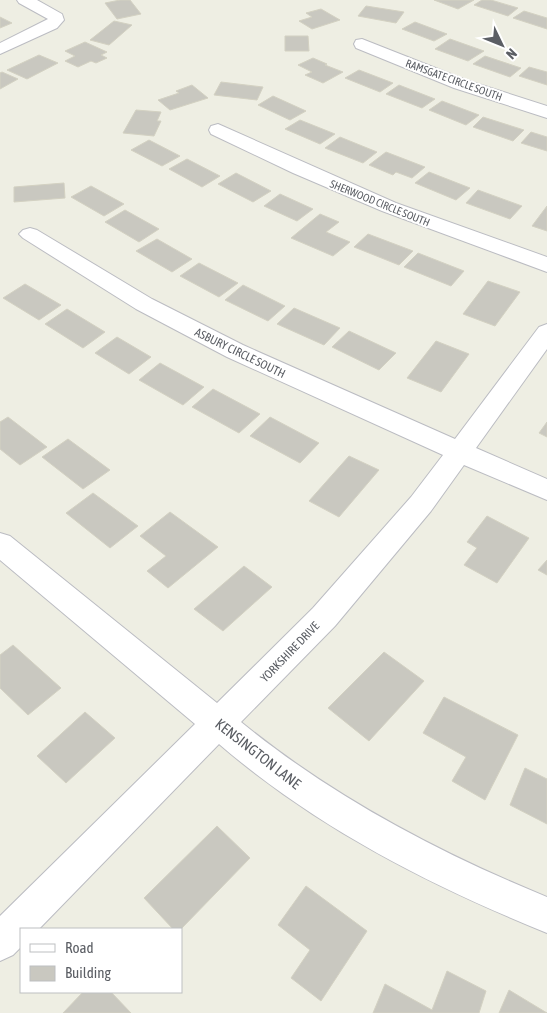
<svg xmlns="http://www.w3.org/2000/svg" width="547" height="1013" font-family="'Asap Condensed',sans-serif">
<rect width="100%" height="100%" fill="#eeeee3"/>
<path fill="#c9c8c0" stroke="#d3d1c2" d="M 120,0 L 130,0 L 141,14 L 117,19 L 105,3 Z
M 434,0 L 474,0 L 458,9 Z
M 482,0 L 491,0 L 518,8 L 508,16 L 474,5 Z
M 366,6 L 404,12 L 396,23 L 358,16 Z
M 321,9 L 340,20 L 312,29 L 299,21 L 312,17 L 306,13 Z
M 524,11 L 547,18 L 547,29 L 513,18 Z
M 0,17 L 12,23 L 0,28 Z
M 114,21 L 132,25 L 109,45 L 90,40 Z
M 415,22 L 447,34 L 434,41 L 402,29 Z
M 285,36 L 308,36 L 309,51 L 285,51 Z
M 450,39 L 484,51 L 468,61 L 435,49 Z
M 85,42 L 107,52 L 101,55 L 107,58 L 96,63 L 91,61 L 78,67 L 65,61 L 75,56 L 65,51 Z
M 39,55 L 58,63 L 27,79 L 7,70 Z
M 485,56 L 521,68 L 510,77 L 473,64 Z
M 313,58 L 327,64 L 325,65 L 343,72 L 323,83 L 305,75 L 312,72 L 298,65 Z
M 529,67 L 547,72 L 547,85 L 519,76 Z
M 359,70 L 393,83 L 380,92 L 345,78 Z
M 2,72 L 18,79 L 0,89 L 0,73 Z
M 221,82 L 263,87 L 257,100 L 214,95 Z
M 192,85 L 208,98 L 170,110 L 158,100 L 179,93 L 176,91 Z
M 399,85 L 435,99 L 422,108 L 386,94 Z
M 273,96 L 306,111 L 290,120 L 258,105 Z
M 442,101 L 479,115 L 466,125 L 429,110 Z
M 136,110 L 161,112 L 157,121 L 161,121 L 154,136 L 123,133 Z
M 483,117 L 524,130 L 513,141 L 473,127 Z
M 300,120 L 335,134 L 320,144 L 285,129 Z
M 531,132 L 547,137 L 547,151 L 521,143 Z
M 340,137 L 377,152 L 363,163 L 325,148 Z
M 149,140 L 180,156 L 162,166 L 131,150 Z
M 386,152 L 425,167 L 412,178 L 396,172 L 393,175 L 369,165 Z
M 187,159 L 220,176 L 202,187 L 169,169 Z
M 429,172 L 470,188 L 456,200 L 415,183 Z
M 236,173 L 271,191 L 253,202 L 218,184 Z
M 64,183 L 65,198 L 14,202 L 14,187 Z
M 91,186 L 124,204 L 104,216 L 71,197 Z
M 478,190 L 522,206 L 510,219 L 466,203 Z
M 280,194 L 313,209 L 297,221 L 264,206 Z
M 547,206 L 547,231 L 532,226 Z
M 125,210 L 159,229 L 139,242 L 105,222 Z
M 320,214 L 339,222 L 326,232 L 350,242 L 333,256 L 291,238 Z
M 368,234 L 413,251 L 399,265 L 354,247 Z
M 157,239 L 192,259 L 172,272 L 136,251 Z
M 418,253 L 464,271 L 451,286 L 404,267 Z
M 199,263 L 238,283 L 219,297 L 180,276 Z
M 488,281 L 520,292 L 495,326 L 463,314 Z
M 25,284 L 61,305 L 39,320 L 3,298 Z
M 243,285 L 285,306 L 268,321 L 225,300 Z
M 294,308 L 340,328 L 324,345 L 277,324 Z
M 67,309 L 105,332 L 83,348 L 45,324 Z
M 349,331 L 396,353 L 379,370 L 332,347 Z
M 117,337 L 151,357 L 129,374 L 95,353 Z
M 436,341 L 469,354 L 441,392 L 407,378 Z
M 160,363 L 204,387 L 183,405 L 139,380 Z
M 213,389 L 260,414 L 239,433 L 192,407 Z
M 8,417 L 47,447 L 20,465 L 0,449 L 0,422 Z
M 270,417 L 319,443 L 300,463 L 250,436 Z
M 547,422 L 547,437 L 539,433 Z
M 68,439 L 110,470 L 83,489 L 42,457 Z
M 349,456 L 379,470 L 339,517 L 309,501 Z
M 93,493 L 138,526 L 110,548 L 66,513 Z
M 170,512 L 218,547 L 168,588 L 147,571 L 166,556 L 140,536 Z
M 487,516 L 529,538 L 497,583 L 464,565 L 477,548 L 467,542 Z
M 547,560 L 547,575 L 538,570 Z
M 244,566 L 272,587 L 223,631 L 194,609 Z
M 13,645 L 61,688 L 28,715 L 0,688 L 0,655 Z
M 384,652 L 424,681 L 369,741 L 328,708 Z
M 444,697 L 518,735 L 485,800 L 452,781 L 466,757 L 423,733 Z
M 85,712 L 115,738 L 66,783 L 37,756 Z
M 525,768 L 547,779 L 547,824 L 510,805 Z
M 217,826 L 250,858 L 181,929 L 173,929 L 144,898 Z
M 306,886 L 367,931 L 321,1001 L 291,978 L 310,950 L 278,925 Z
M 447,971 L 486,991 L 479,1013 L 373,1013 L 385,984 L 432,1010 Z
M 509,990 L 547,1013 L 499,1013 Z
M 83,992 L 111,992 L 131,1013 L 63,1013 Z"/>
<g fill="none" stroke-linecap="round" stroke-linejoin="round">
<g stroke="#bbbcc2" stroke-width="2">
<path id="minor" d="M 17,0 L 37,0 L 62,14 L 64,20 L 57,28 L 0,54 L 0,43 L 48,19 L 19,3 Z
M 362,39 L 466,80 L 547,106 L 547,118 L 454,88 L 356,48 L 354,44 L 356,40 Z
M 218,124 L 396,203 L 547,257 L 547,272 L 382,211 L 293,173 L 211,134 L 209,130 L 211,126 Z
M 30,228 L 37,230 L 152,299 L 243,345 L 455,439 L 539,327 L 547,324 L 547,349 L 476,448 L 547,479 L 547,500 L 464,465 L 431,511 L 335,626 L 241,722 C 333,797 437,852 547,897 L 547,933 C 429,885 317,828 219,744 L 39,929 L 21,929 L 21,947 L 13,955 L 0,961 L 0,916 L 195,724 L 0,560 L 0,533 L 10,536 L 217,703 L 313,608 L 411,497 L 443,455 L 227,357 L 136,309 L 23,238 L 19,234 L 23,230 Z"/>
</g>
<use href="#minor" fill="#fff" fill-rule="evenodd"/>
</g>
<g text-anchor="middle" stroke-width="4" stroke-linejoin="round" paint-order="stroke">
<g font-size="11" fill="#5b5e64" stroke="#fff">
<text transform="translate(454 80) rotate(20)" y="4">RAMSGATE CIRCLE SOUTH</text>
<text transform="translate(380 203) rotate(22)" y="4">SHERWOOD CIRCLE SOUTH</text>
</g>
<g font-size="12" fill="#5b5e64" stroke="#fff">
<text transform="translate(240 353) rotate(26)" y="4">ASBURY CIRCLE SOUTH</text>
<text transform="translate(290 652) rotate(-46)" y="4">YORKSHIRE DRIVE</text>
</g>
<g font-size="15" fill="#5b5e64" stroke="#fff">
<text transform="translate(258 754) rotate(38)" y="5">KENSINGTON LANE</text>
</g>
</g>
<rect x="20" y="928" width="162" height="65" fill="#ffffff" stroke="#bdbfc1"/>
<rect x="30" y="944" width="25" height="8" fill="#ffffff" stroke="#bdbfc1"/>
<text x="65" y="953" font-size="15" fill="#5b5e64">Road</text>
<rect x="30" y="966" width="25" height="15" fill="#c9c8c0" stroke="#bdbfc1"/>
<text x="65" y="978" font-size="15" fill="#5b5e64">Building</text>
<g transform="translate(502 45) rotate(133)" stroke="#ffffff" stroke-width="4" paint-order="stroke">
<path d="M0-4L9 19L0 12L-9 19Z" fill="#5b5e64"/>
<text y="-8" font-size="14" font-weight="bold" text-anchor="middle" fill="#5b5e64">N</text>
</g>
</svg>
